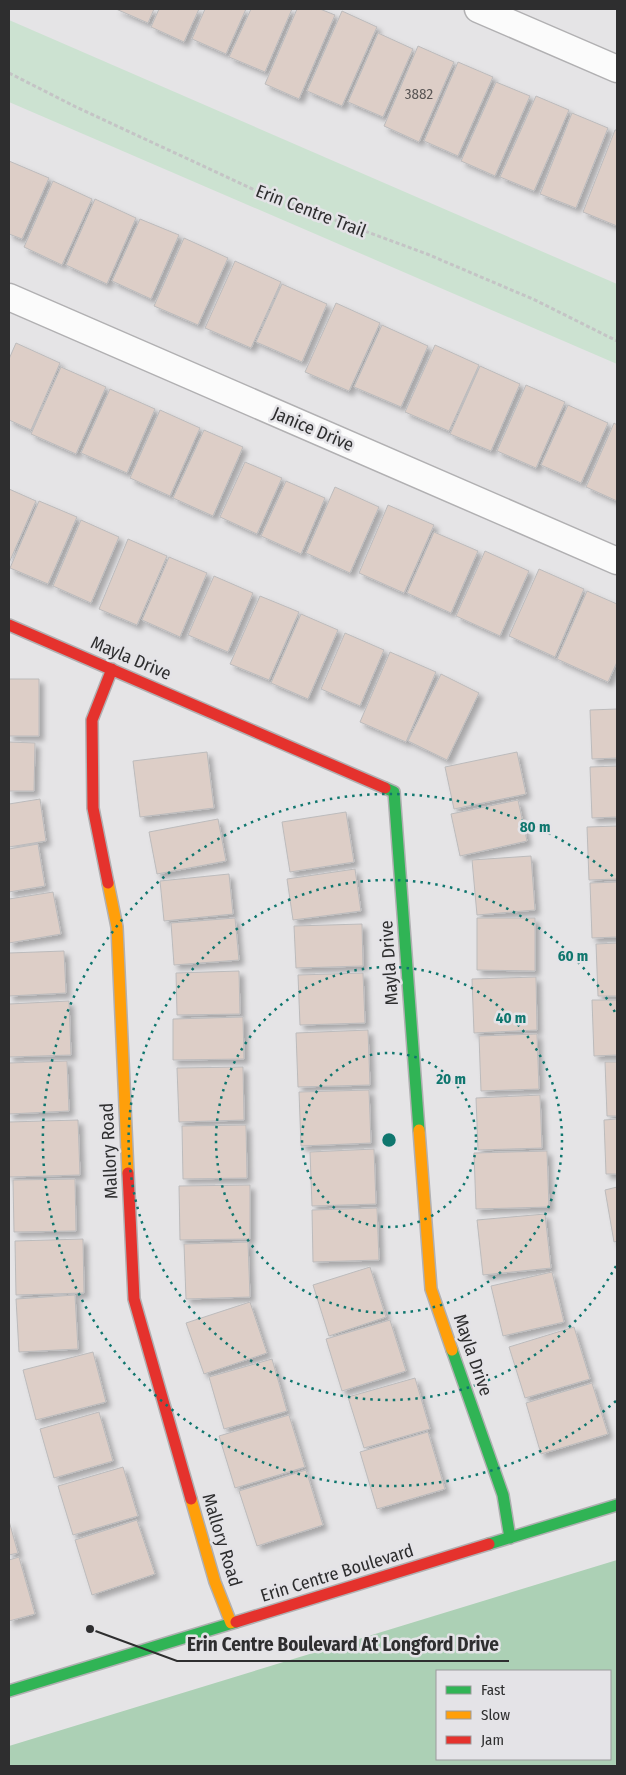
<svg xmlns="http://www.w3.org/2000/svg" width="626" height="1775" font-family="'Fira Sans Condensed',sans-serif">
<defs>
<filter id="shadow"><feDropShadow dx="4.5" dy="4.5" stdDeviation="2.5" flood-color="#0004"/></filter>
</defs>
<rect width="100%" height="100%" fill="#e5e4e6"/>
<path fill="#cce2d1" d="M 9,20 L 617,284 L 617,364 L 9,102 Z"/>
<path fill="#acd0b5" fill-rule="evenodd" d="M 617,1560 L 617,1766 L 9,1766 L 9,1746 ZM 437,1671 L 610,1671 L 610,1759 L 437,1759 Z"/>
<path fill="#ddcec7" stroke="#bcbbbc" filter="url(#shadow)" d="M 116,9 L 154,9 L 148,23 Z
M 159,9 L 199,9 L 184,42 L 151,27 Z
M 205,9 L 246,9 L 226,54 L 192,39 Z
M 251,9 L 292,9 L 265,72 L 229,57 Z
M 297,9 L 320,9 L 335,15 L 299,99 L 265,84 Z
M 342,11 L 377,27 L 342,106 L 307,91 Z
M 378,33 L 413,49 L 383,117 L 348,102 Z
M 418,46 L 454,62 L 419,142 L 384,126 Z
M 458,62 L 493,77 L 458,156 L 424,141 Z
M 496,82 L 530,96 L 495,176 L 461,161 Z
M 536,96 L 569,110 L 534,191 L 500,177 Z
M 572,113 L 608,128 L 576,208 L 540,194 Z
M 615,130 L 617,130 L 617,226 L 583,212 Z
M 9,161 L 49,178 L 22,239 L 9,234 Z
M 53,181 L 92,199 L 62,265 L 24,247 Z
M 95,199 L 136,218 L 107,284 L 66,265 Z
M 140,219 L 179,235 L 151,299 L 112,281 Z
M 184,238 L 228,258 L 198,325 L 154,306 Z
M 235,261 L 281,282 L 251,348 L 205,328 Z
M 282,284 L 327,304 L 302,362 L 256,342 Z
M 336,303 L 380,323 L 349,391 L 305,372 Z
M 382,325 L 428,346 L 401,407 L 354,387 Z
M 16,343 L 60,363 L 31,430 L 9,420 L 9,359 Z
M 435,345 L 479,365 L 449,431 L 405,412 Z
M 480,366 L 520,384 L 491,451 L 450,434 Z
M 61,367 L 106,387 L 76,454 L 31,434 Z
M 526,385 L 565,402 L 536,468 L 497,451 Z
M 110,389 L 155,409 L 127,473 L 81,453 Z
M 568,405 L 608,423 L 581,483 L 541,465 Z
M 160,410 L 200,428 L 170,496 L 130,478 Z
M 614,423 L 617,425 L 617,501 L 586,487 Z
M 204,430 L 243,447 L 213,516 L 173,498 Z
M 245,462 L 282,478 L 257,534 L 220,517 Z
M 286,481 L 325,498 L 301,554 L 261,536 Z
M 335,487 L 379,507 L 350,573 L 306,553 Z
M 9,489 L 36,501 L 9,563 Z
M 39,501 L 77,517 L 48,584 L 10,568 Z
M 388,505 L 434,525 L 404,593 L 359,573 Z
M 81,520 L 119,537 L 91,603 L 53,586 Z
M 434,532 L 478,551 L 451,613 L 407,593 Z
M 128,539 L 167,556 L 137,625 L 99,609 Z
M 485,551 L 529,571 L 500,636 L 456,616 Z
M 169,557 L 207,573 L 180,637 L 142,620 Z
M 539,569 L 584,589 L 555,657 L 509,636 Z
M 214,576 L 253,593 L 228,652 L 188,635 Z
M 587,591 L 617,604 L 617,662 L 608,682 L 557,659 Z
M 260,596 L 299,612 L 269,680 L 230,664 Z
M 301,614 L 338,630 L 308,699 L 271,683 Z
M 345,633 L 384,650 L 360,706 L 321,689 Z
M 390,652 L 436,672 L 406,742 L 360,722 Z
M 441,674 L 479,693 L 447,760 L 408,741 Z
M 9,679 L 39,679 L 39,736 L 9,736 Z
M 617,709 L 617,758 L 592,759 L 590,710 Z
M 9,742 L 35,743 L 34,791 L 9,791 Z
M 207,752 L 214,808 L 140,817 L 133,761 Z
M 517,752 L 526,794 L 454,809 L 445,767 Z
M 617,766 L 617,817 L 592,818 L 590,767 Z
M 40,799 L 46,841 L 9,847 L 9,804 Z
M 518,800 L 527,841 L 460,856 L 451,814 Z
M 346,812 L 354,862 L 290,872 L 282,822 Z
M 218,819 L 226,861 L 157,874 L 149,832 Z
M 617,826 L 617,879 L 589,880 L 587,827 Z
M 38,844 L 45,886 L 9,892 L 9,849 Z
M 531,856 L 535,910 L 477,915 L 472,860 Z
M 355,869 L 361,911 L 293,920 L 287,879 Z
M 229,874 L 233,914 L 164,921 L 160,881 Z
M 617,882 L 617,937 L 592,938 L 590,883 Z
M 53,892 L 61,934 L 9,943 L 9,899 Z
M 235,918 L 239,960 L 174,965 L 171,923 Z
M 477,918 L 535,918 L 535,971 L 477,970 Z
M 362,924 L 363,966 L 296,968 L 294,926 Z
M 617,943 L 617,996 L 598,996 L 596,944 Z
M 64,951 L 66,993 L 9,996 L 9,953 Z
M 239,971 L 240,1014 L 177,1015 L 176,973 Z
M 363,973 L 365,1023 L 300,1025 L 298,975 Z
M 536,977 L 537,1030 L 474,1033 L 472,979 Z
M 592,1000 L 617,1000 L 617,1055 L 594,1056 Z
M 69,1001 L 71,1055 L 9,1057 L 9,1004 Z
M 243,1017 L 244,1059 L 173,1060 L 173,1019 Z
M 368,1030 L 370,1085 L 298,1087 L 296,1033 Z
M 537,1034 L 539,1089 L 481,1091 L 479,1036 Z
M 67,1061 L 69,1111 L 9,1114 L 9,1063 Z
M 605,1062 L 617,1062 L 617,1116 L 607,1116 Z
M 243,1067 L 244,1120 L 179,1122 L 177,1068 Z
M 369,1090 L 371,1143 L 301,1146 L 299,1092 Z
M 540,1095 L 542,1148 L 478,1150 L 476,1098 Z
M 617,1119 L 617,1174 L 606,1174 L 604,1120 Z
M 78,1120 L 80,1175 L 9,1177 L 9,1122 Z
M 246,1125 L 247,1178 L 183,1179 L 182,1126 Z
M 374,1149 L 376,1204 L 312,1206 L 310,1152 Z
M 547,1151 L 549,1207 L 476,1209 L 474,1153 Z
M 75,1179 L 76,1231 L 14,1232 L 13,1180 Z
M 250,1185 L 250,1239 L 180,1240 L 179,1186 Z
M 617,1187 L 617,1241 L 614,1242 L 605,1190 Z
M 377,1208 L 379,1260 L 313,1262 L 312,1210 Z
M 545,1214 L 551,1268 L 483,1275 L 477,1220 Z
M 83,1239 L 84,1293 L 16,1295 L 15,1241 Z
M 248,1242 L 250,1297 L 186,1299 L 184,1244 Z
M 370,1267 L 386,1317 L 329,1336 L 313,1285 Z
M 552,1272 L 564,1322 L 503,1336 L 491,1286 Z
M 75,1295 L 78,1349 L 19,1352 L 16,1299 Z
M 250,1302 L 267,1353 L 204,1374 L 186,1323 Z
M 390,1320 L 406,1371 L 342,1391 L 326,1339 Z
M 574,1327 L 590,1379 L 525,1398 L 509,1347 Z
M 93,1352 L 106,1402 L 36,1420 L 23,1370 Z
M 272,1359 L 287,1411 L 224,1429 L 209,1377 Z
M 415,1378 L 430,1429 L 364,1448 L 348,1397 Z
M 592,1383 L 608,1434 L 541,1454 L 526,1403 Z
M 99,1412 L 113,1461 L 54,1478 L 40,1429 Z
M 289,1415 L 305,1467 L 235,1488 L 219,1436 Z
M 428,1432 L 445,1489 L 377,1509 L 360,1452 Z
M 123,1467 L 138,1516 L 73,1535 L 58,1486 Z
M 306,1470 L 323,1525 L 257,1546 L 239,1491 Z
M 137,1520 L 155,1574 L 92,1595 L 75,1540 Z
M 9,1521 L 18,1553 L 9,1555 Z
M 19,1557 L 35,1614 L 9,1621 L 9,1560 Z"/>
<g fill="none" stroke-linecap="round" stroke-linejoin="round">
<g stroke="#b1b0b2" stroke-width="29">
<path id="street" d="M 478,9 L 617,69
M 9,297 L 617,561"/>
</g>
<g stroke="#b1b0b2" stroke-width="14">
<path id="fast" d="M 385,788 L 394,792 L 419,1130
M 452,1350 L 503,1495 L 510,1538
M 489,1544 L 617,1505
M 9,1691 L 236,1622"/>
</g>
<g stroke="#b1b0b2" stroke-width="14">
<path id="slow" d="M 108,883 L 117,927 L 128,1173
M 419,1130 L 431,1289 L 452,1350
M 191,1499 L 215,1582 L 231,1623"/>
</g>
<g stroke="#b1b0b2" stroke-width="14">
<path id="jam" d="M 9,625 L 385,788
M 108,883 L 93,808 L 92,720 L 112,669
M 128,1173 L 134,1299 L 191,1499
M 236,1622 L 489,1544"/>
</g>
<path stroke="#c4c4c5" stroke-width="3" stroke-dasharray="4 2.5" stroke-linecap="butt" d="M 9,73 L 76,107 L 259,192 L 427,254 L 535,300 L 617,341"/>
<use href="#street" stroke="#fbfbfb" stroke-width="26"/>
<use href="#fast" stroke="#30b455" stroke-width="11"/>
<use href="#slow" stroke="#ff9f0a" stroke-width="11"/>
<use href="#jam" stroke="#e5322d" stroke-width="11"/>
</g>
<g fill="none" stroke="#0f766e" stroke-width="2.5" stroke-dasharray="2.5 5">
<circle cx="389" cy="1140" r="87"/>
<circle cx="389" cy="1140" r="173"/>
<path d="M616 1266A260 260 0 1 1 616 1014"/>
<path d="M616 1401A346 346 0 1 1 616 879"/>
</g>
<g text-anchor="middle" stroke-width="5" stroke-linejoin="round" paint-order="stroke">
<g font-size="15" fill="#5a5655">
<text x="419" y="99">3882</text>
</g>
<g font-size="18" fill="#2e2e2f" stroke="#e4e3e7">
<text transform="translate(311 211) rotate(21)" y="6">Erin Centre Trail</text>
<text transform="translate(313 429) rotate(23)" y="6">Janice Drive</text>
<text transform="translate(131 658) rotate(23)" y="6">Mayla Drive</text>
<text transform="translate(389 963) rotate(-94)" y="6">Mayla Drive</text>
<text transform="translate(109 1151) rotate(-93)" y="6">Mallory Road</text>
<text transform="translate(473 1355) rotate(71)" y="6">Mayla Drive</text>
<text transform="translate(222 1540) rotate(73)" y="6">Mallory Road</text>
<text transform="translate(337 1573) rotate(-17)" y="6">Erin Centre Boulevard</text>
</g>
</g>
<circle cx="389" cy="1140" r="8" fill="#0f766e" stroke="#e4e3e7" stroke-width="2.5"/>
<g font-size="15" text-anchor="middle" font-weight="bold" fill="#0f766e" stroke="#e4e3e7" stroke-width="5" stroke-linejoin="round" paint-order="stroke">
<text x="535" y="832">80 m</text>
<text x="573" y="961">60 m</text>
<text x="511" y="1023">40 m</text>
<text x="451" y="1084">20 m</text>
</g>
<path fill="none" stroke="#2e2e2f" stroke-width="2" d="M90 1629L177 1661H509"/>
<circle fill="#2e2e2f" stroke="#e4e3e7" stroke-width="2" cx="90" cy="1629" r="5"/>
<g font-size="19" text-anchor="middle" font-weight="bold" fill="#2e2e2f" stroke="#e4e3e7" stroke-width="5" stroke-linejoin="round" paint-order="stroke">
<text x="343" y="1651">Erin Centre Boulevard At Longford Drive</text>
</g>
<rect width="626" height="1775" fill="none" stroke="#2e2e2f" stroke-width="20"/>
<rect x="436" y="1670" width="175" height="90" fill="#e4e3e7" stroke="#9b9b9d"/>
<rect x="446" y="1686" width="25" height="8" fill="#30b455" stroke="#9b9b9d"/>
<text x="481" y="1695" font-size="15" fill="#2e2e2f">Fast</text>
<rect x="446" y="1711" width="25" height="8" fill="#ff9f0a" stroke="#9b9b9d"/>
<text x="481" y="1720" font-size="15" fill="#2e2e2f">Slow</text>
<rect x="446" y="1736" width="25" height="8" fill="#e5322d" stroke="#9b9b9d"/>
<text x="481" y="1745" font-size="15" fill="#2e2e2f">Jam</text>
</svg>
